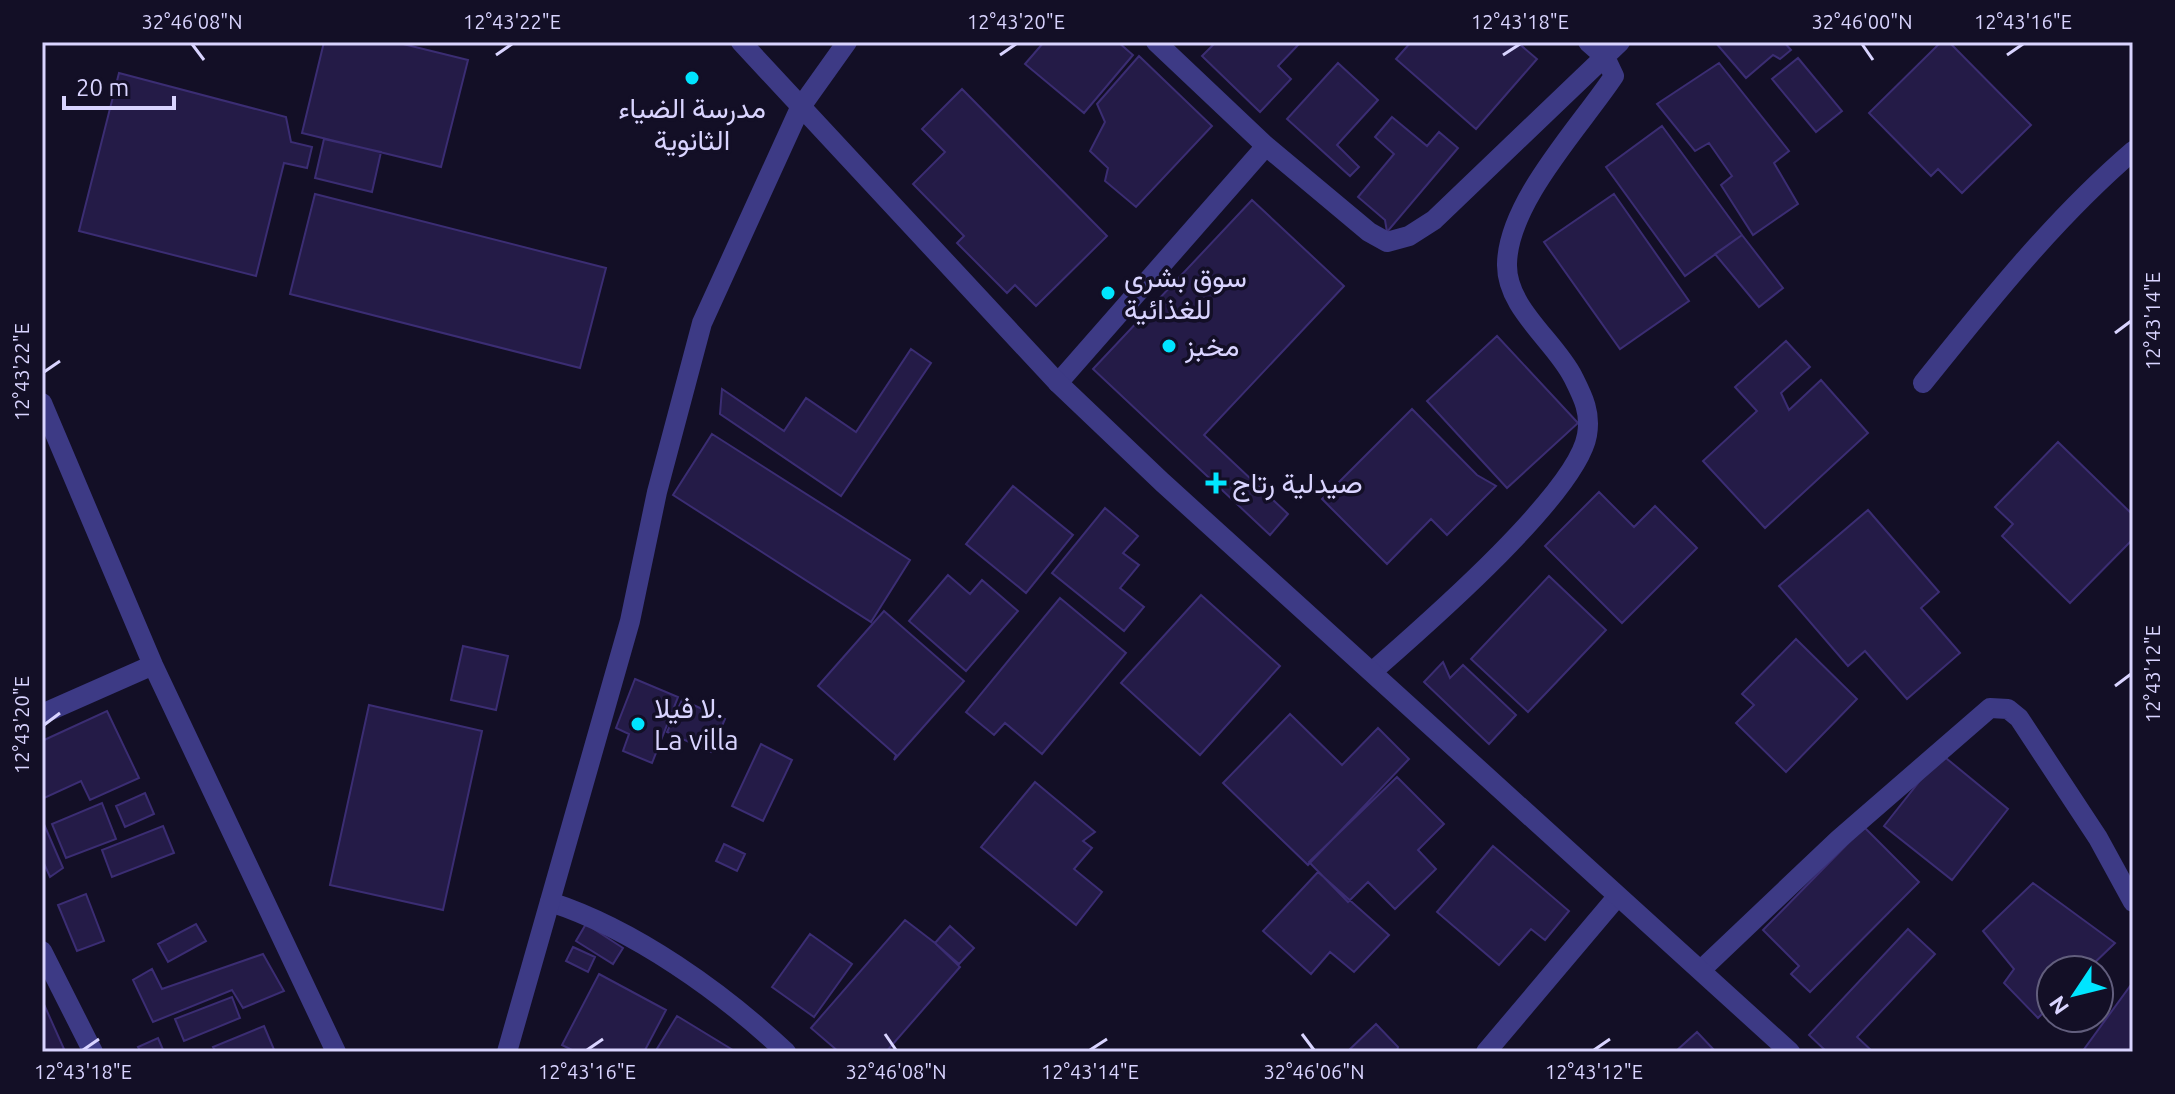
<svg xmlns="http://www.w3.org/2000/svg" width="2175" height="1094" font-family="Ubuntu,Vazirmatn,sans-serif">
<rect width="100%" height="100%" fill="#130f26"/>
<path fill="#241b47" stroke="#3b2d73" stroke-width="2" d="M 324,42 L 395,42 L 468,60 L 441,167 L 302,133 Z
M 1044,42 L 1118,42 L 1133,55 L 1084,113 L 1025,64 Z
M 1216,42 L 1301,42 L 1278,66 L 1291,79 L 1260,112 L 1202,56 Z
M 1411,42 L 1517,42 L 1537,59 L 1476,129 L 1396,59 Z
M 1715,42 L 1784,42 L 1791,50 L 1780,59 L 1773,55 L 1746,78 Z
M 1941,42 L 1949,42 L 2031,125 L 1962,193 L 1938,169 L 1931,176 L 1869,113 Z
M 1139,56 L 1212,126 L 1136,207 L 1105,181 L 1108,168 L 1090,151 L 1105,122 L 1097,104 Z
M 1798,58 L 1842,111 L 1816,132 L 1772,79 Z
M 1338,63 L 1378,100 L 1337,145 L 1359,167 L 1350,176 L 1287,119 Z
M 1719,63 L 1789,151 L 1774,163 L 1798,204 L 1753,235 L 1721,185 L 1732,176 L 1709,143 L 1695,151 L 1657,104 Z
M 119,73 L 286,117 L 291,142 L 312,147 L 307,168 L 284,163 L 256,276 L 79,231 Z
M 962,89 L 1107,236 L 1036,306 L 1015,285 L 1007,293 L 957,243 L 964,236 L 913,184 L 945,152 L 922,129 Z
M 1392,117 L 1427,146 L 1439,132 L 1458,148 L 1387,232 L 1385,220 L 1358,197 L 1394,154 L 1375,137 Z
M 1662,126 L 1742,235 L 1685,276 L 1606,167 Z
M 324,139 L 381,152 L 372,192 L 315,178 Z
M 315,194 L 606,268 L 580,368 L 290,294 Z
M 1614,194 L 1689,301 L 1620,349 L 1544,242 Z
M 1252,200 L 1344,286 L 1204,435 L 1288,514 L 1270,535 L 1093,369 Z
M 1742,235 L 1783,288 L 1759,307 L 1715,254 Z
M 1497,336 L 1578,423 L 1507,488 L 1427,401 Z
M 1786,341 L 1810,367 L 1781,393 L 1789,410 L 1821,380 L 1868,433 L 1765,528 L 1703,461 L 1757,411 L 1735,387 Z
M 911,349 L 931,363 L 841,496 L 720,414 L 722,389 L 784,431 L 806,398 L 856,432 Z
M 1412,409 L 1477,475 L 1496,486 L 1447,535 L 1431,519 L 1387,564 L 1322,499 Z
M 712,434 L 910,560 L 871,622 L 673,495 Z
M 2058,442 L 2133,515 L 2133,539 L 2070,603 L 2002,536 L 2013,524 L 1995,507 Z
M 1013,486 L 1073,535 L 1026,593 L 966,544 Z
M 1599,492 L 1634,527 L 1655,506 L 1697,548 L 1622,623 L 1545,546 Z
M 1105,508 L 1138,536 L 1123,553 L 1139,565 L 1120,588 L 1144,607 L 1124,631 L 1052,573 Z
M 1868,510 L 1939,592 L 1921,608 L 1960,653 L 1907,699 L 1865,651 L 1848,666 L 1779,586 Z
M 948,575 L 970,594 L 982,580 L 1018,611 L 966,671 L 909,621 Z
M 1549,576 L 1606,630 L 1528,712 L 1471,659 Z
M 1201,595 L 1280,666 L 1200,755 L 1121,683 Z
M 1060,598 L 1126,653 L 1042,754 L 1005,723 L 994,735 L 966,712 Z
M 884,611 L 964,681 L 894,760 L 896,755 L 818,686 Z
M 1796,639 L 1857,699 L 1786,772 L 1736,723 L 1754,705 L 1742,694 Z
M 463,646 L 508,656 L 496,710 L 451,700 Z
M 1443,662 L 1450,678 L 1463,665 L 1516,715 L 1489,744 L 1424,682 Z
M 635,679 L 678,697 L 652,763 L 623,751 L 629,734 L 616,728 Z
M 682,700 L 725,719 L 711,752 L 667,732 Z
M 369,705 L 482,731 L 443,910 L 330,885 Z
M 107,711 L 139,778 L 90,800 L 81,781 L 42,799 L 42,741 Z
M 1290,714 L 1342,765 L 1378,728 L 1409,759 L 1308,865 L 1223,783 Z
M 761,744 L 792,760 L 763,821 L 732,806 Z
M 1941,754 L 2008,809 L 1952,880 L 1884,826 Z
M 1397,777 L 1444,824 L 1418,850 L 1436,869 L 1395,909 L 1368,882 L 1348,902 L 1309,862 Z
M 1035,782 L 1095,832 L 1083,841 L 1092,848 L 1074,869 L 1102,892 L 1076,925 L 981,847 Z
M 145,793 L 154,814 L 125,827 L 116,806 Z
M 102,803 L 116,839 L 66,858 L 52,824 Z
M 43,822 L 63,868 L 50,877 L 42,859 Z
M 163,826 L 174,853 L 112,877 L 102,850 Z
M 1864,827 L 1919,882 L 1810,992 L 1791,974 L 1799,966 L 1763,930 Z
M 724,844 L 745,854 L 737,871 L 716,861 Z
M 1493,846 L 1569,911 L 1545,940 L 1531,929 L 1499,965 L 1437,912 Z
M 1318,872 L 1389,935 L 1354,972 L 1330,952 L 1311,974 L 1263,931 Z
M 2033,883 L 2115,943 L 2087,970 L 2051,970 L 2051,1005 L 2038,1018 L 2004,983 L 2014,969 L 1983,931 Z
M 86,894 L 104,941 L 77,951 L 58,905 Z
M 905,920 L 935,943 L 960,967 L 886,1052 L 839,1052 L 811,1028 Z
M 196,924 L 206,941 L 168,962 L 158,944 Z
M 586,924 L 623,948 L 613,964 L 576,941 Z
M 950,926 L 974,948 L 959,964 L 935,943 Z
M 1908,929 L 1935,954 L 1857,1037 L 1873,1052 L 1827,1052 L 1809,1035 Z
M 810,934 L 852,964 L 814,1017 L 772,987 Z
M 573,947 L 595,957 L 588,972 L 566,961 Z
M 263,954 L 284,991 L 243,1008 L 232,990 L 153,1022 L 133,980 L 152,969 L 162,989 Z
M 599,974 L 666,1010 L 644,1052 L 576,1052 L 562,1045 Z
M 2133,982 L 2133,1052 L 2082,1052 Z
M 232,997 L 240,1018 L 184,1041 L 175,1019 Z
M 42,1000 L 64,1049 L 58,1052 L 42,1052 Z
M 677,1016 L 736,1052 L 655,1052 Z
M 1376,1024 L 1398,1047 L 1397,1052 L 1347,1052 Z
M 264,1026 L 275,1052 L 216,1052 L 213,1047 Z
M 1697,1032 L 1716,1052 L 1675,1052 Z
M 158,1038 L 164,1052 L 141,1052 L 138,1047 Z"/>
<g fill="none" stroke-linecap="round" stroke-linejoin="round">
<path stroke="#3d3a85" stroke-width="20" d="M 1156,42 L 1266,146 L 1369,232 L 1387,242 L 1409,236 L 1434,220 L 1620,42
M 1058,383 L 1266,146
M 1923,383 C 1988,302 2054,219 2133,151
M 42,403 L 153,665 L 336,1052
M 1373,671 C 1422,628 1577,494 1587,435 C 1591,412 1583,397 1573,377 C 1555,341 1506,308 1507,264 C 1508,202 1580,127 1614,76 L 1605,57 L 1588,42
M 42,714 L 153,665
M 550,902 C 634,929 722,992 786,1052
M 42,951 L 93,1052
M 1701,970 L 1839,839 L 1990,708 L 2008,709 L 2019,718 L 2098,838 L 2133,902
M 1486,1052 L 1617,897"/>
<path stroke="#3d3a85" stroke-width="20" d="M 741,42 L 1058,383 L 1162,482 L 1790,1052
M 507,1052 L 630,621 L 657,492 L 702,323 L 800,108 L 847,42"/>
</g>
<path fill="none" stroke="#d9d4ff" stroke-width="3" d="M 192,44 L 204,60M 1862,44 L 1873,60M 496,55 L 512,44M 1000,55 L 1016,44M 1503,55 L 1520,44M 2007,55 L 2023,44M 2115,333 L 2131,321M 44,372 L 60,361M 2115,686 L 2131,674M 44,725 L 60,713M 885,1034 L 896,1050M 1302,1034 L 1314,1050M 83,1050 L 99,1039M 587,1050 L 603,1039M 1090,1050 L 1107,1039M 1594,1050 L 1610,1039"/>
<g fill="#00e5ff" stroke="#130f26" stroke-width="3">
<circle cx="692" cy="78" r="8"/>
<circle cx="1108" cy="293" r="8"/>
<circle cx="1169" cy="346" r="8"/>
<path d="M1212 471h8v8h8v8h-8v8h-8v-8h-8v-8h8z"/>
<circle cx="638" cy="724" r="8"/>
</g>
<g text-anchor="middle" stroke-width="7" stroke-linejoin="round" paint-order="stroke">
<g font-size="28" fill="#d9d4ff" stroke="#130f26" text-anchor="start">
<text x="692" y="118" text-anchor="middle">مدرسة الضياء<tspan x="692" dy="32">الثانوية</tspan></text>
<text x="1124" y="287">سوق بشرى<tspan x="1124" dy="32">للغذائية</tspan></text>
<text x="1185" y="356">مخبز</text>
<text x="1232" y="493">صيدلية رتاج</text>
<text x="654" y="718">لا فيلا.<tspan x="654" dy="32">La villa</tspan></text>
</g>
</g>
<rect width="2175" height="1094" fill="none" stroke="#130f26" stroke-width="88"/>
<g transform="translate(2075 994) rotate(235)"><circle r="38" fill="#130f26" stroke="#625e7d" stroke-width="2"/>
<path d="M0-6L14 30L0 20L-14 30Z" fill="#00e5ff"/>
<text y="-12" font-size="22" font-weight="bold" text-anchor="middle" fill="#d9d4ff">N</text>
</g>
<path d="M64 96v12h110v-12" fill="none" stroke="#d9d4ff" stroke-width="4"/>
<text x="76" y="96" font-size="24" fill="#d9d4ff" stroke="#130f26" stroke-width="6" paint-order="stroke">20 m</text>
<rect x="44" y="44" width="2087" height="1006" fill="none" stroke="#d9d4ff" stroke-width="3"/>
<g font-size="20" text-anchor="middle" fill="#d9d4ff">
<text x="192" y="29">32°46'08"N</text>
<text x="512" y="29">12°43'22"E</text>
<text x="1016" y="29">12°43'20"E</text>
<text x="1520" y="29">12°43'18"E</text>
<text x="1862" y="29">32°46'00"N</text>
<text x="2023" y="29">12°43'16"E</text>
<text transform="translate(2153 321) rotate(-90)" y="7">12°43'14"E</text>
<text transform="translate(22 372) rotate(-90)" y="7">12°43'22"E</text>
<text transform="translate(2153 674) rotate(-90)" y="7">12°43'12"E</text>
<text transform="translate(22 725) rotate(-90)" y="7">12°43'20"E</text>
<text x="83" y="1079">12°43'18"E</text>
<text x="587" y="1079">12°43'16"E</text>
<text x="896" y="1079">32°46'08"N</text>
<text x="1090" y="1079">12°43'14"E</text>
<text x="1314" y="1079">32°46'06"N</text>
<text x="1594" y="1079">12°43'12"E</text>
</g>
</svg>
